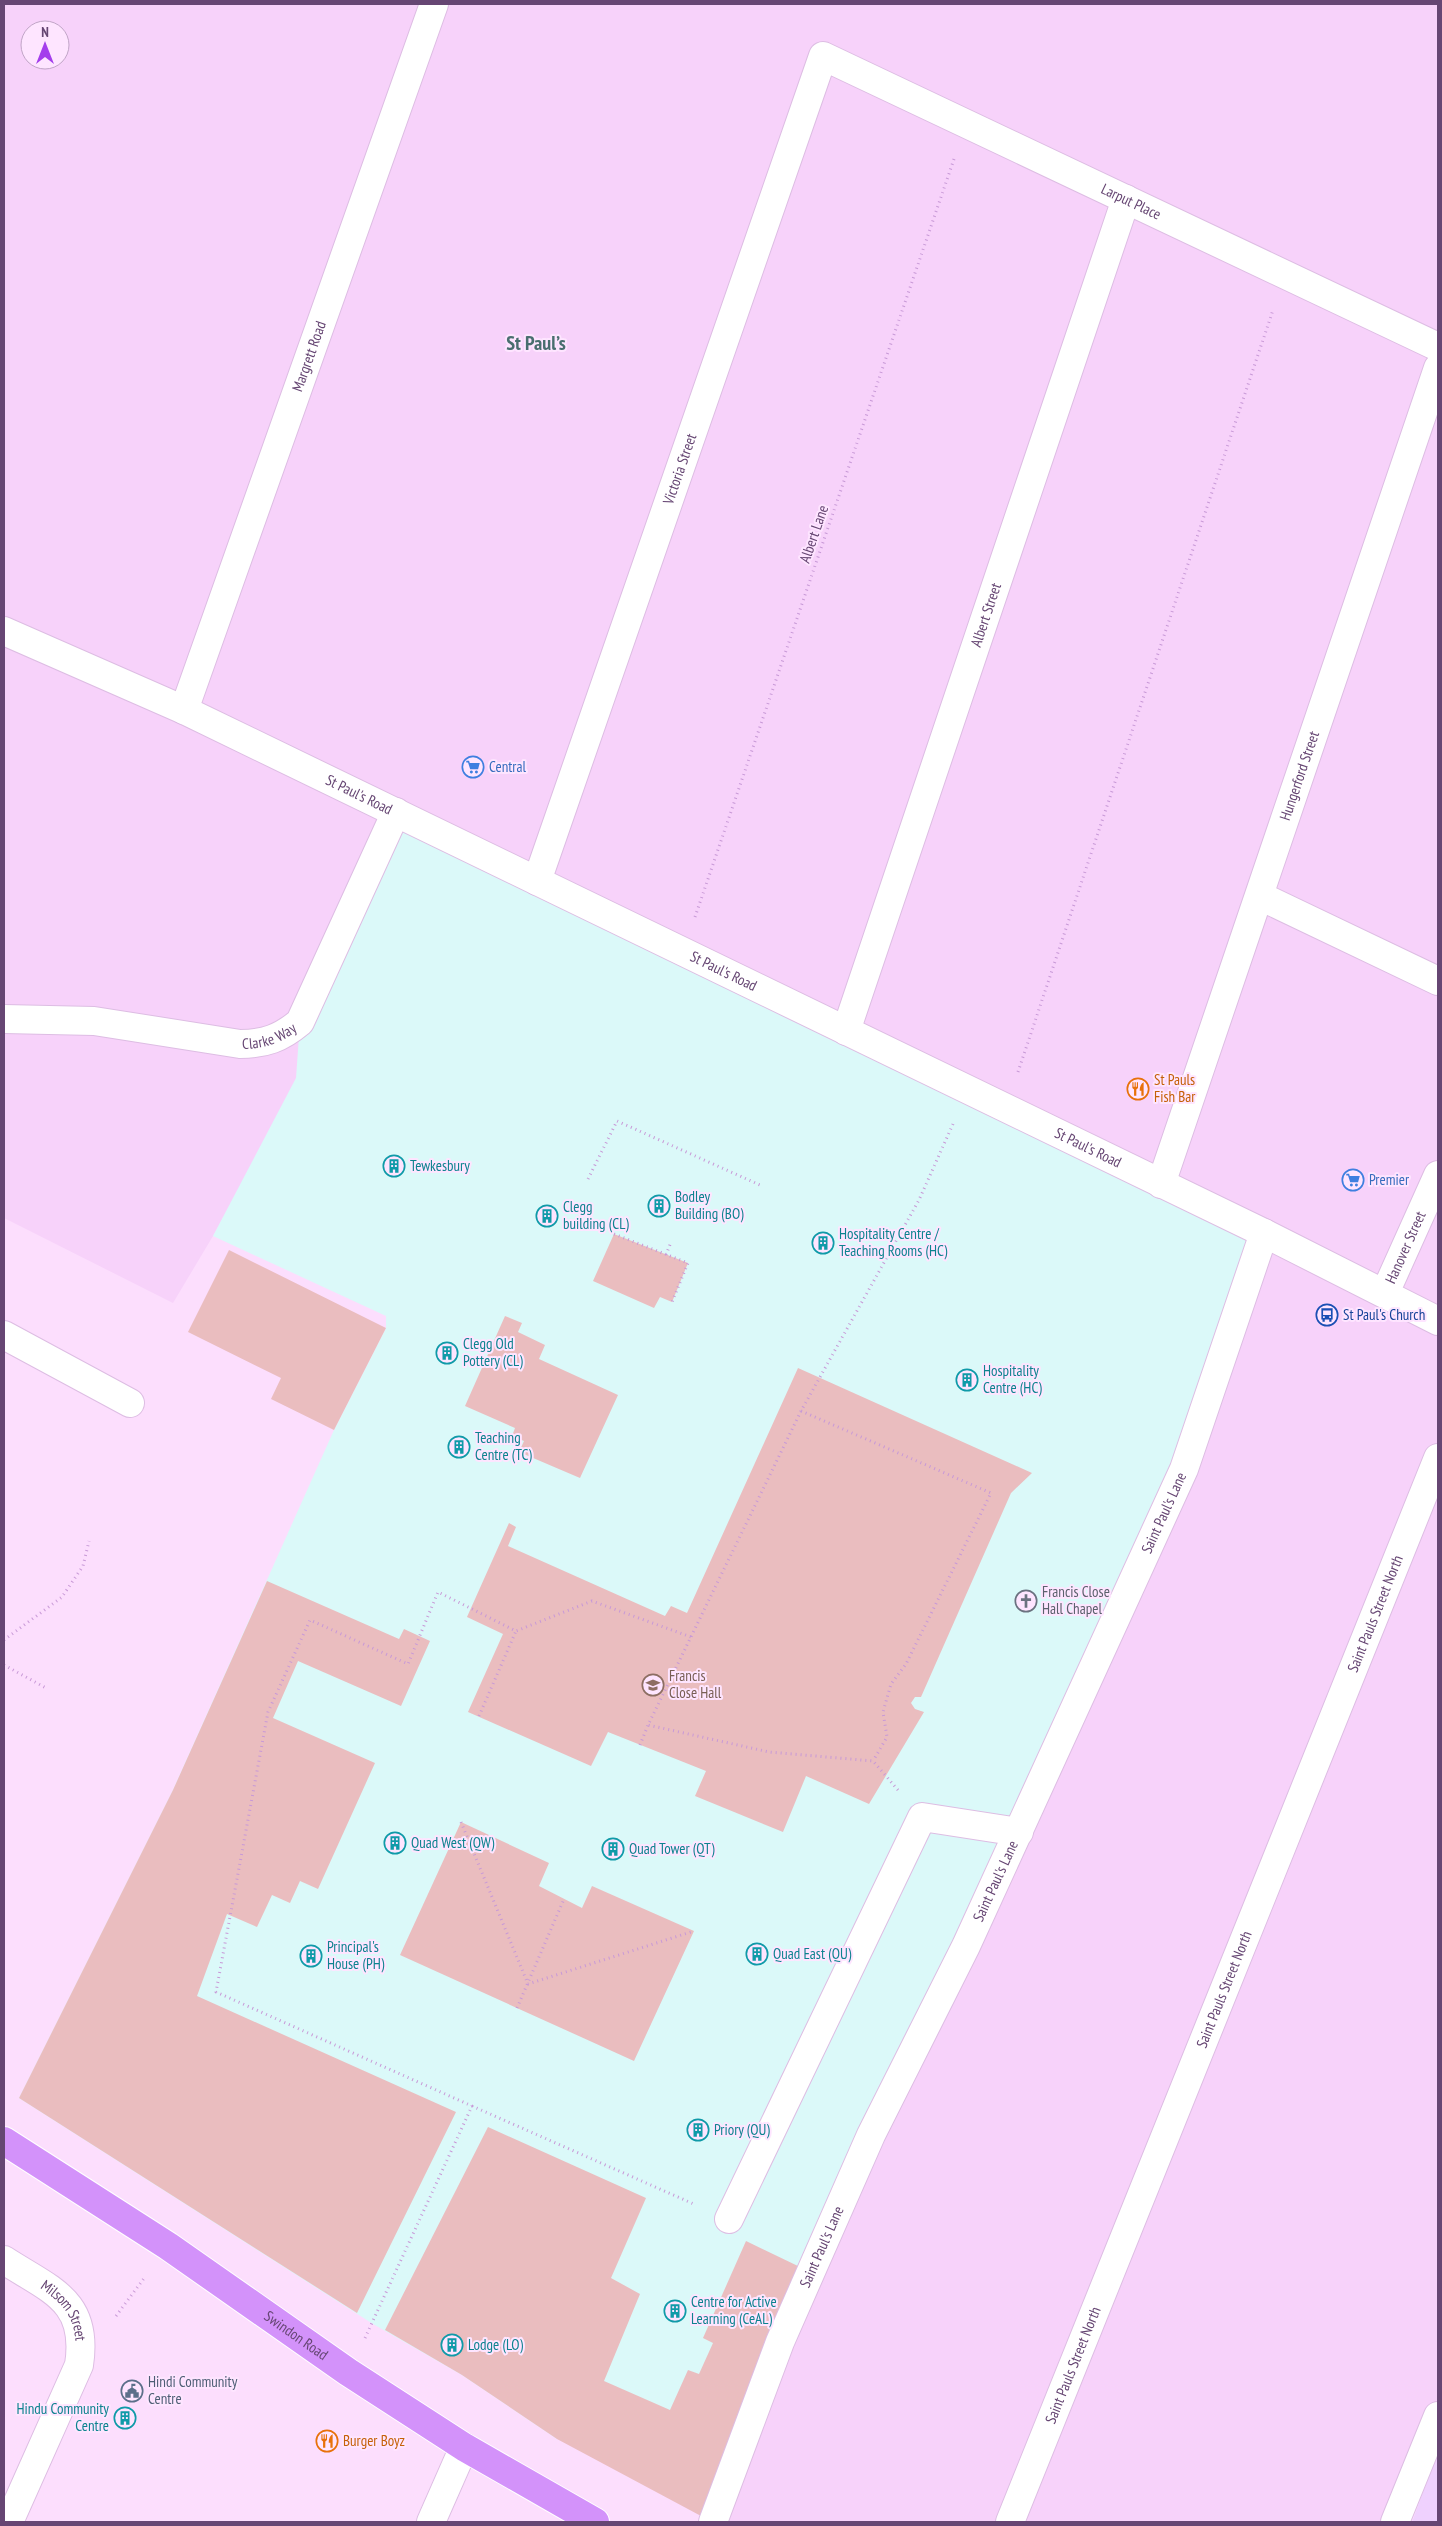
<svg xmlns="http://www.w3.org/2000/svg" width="1442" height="2526" font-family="'PT Sans Narrow',sans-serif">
<rect width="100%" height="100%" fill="#fcdefd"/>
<path fill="#f7d2fa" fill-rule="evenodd" d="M 4,4 L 1438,4 L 1438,2416 L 1395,2522 L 713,2522 L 871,2135 L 296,1088 L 213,1236 L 173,1303 L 4,1218 ZM 30,30 L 60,30 L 60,60 L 30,60 Z"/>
<path fill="#efd1fe" d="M 1438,2452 L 1438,2522 L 1412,2522 Z"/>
<path fill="#dbf9f9" d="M 396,812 L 1264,1233 L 1184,1469 L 730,2445 L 557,2439 L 462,2375 L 373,2324 L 19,2098 L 173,1790 L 334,1430 L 386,1328 L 386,1316 L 213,1236 L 296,1078 L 300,1022 Z"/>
<path fill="#eabdbf" d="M 614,1234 L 688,1263 L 672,1302 L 660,1297 L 654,1308 L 593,1281 Z
M 229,1250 L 386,1328 L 334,1430 L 271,1399 L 281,1378 L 188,1332 Z
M 505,1316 L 522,1323 L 518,1332 L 545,1345 L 539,1359 L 618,1395 L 580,1478 L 519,1452 L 524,1441 L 512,1436 L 515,1428 L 465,1406 Z
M 798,1368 L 1032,1473 L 1011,1493 L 921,1697 L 915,1697 L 911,1703 L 915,1709 L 924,1712 L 869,1804 L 806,1776 L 783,1832 L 695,1796 L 706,1771 L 608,1732 L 591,1766 L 468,1712 L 503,1634 L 467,1617 L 509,1523 L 516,1527 L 508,1546 L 665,1616 L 671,1606 L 687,1613 Z
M 267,1581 L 399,1639 L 404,1629 L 430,1641 L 401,1706 L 298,1661 L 273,1718 L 375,1763 L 318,1889 L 300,1881 L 290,1903 L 272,1895 L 257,1927 L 227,1914 L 197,1996 L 456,2112 L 357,2313 L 19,2098 L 173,1790 Z
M 461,1822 L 549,1863 L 539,1886 L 582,1908 L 592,1886 L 694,1931 L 634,2061 L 400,1955 Z
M 488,2127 L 646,2198 L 611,2278 L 640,2294 L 604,2381 L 670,2410 L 688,2370 L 699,2374 L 713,2343 L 703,2338 L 746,2241 L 800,2267 L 701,2516 L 557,2439 L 462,2375 L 385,2330 Z"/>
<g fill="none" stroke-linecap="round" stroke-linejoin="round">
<g stroke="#ddbde3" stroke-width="30">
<g id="minor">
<path id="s1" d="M 4,631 L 184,710 L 1264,1233 L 1438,1321"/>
<path id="s2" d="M 184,710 L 434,4"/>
<path id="s3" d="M 537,881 L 823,56 L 1438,347"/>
<path d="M 1260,896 L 1438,981"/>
<path id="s4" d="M 4,1019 L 94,1021 L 240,1044 C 265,1044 281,1038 300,1022 L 396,812"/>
<path id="s5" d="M 846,1031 L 1126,199"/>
<path id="s6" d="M 1161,1184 L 1438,368"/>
<path id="s7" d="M 1385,1293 L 1438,1175"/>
<path d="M 4,1335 L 130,1403"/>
<path d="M 729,2219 L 922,1817 L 1019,1832"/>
<path id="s8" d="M 4,2260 C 50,2290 89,2300 79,2365 L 9,2522"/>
<path d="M 431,2522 L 464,2447"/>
<path id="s9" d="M 713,2522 L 780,2342 L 871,2135 L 966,1946 L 1184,1469 L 1264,1233"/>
<path id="s10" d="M 1010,2522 L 1438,1458"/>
<path d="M 1395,2522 L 1438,2416"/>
</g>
</g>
<g stroke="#fff" stroke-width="30">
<g id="highway">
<path id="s11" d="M 4,2141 L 168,2246 L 348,2372 L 464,2447 L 595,2522"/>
</g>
</g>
<path stroke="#c899d7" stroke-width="3" stroke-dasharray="1 4" stroke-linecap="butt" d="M 695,917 L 954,159
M 1018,1072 L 1273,310
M 588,1179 L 617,1121 L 760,1185
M 614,1234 L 688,1263 L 672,1302
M 666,1255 L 671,1242
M 801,1411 L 991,1493 L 906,1664 L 891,1684 L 883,1712 L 887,1737 L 873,1761
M 4,1640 L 62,1597 L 83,1566 L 89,1541
M 4,1665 L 46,1688
M 479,1716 L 516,1631
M 640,1745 L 648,1725
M 898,1790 L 873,1761 L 769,1752 L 648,1725 L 801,1411 L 919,1200 L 953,1124
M 461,1822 L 528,1984 L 694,1931
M 517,2008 L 564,1899
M 472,2106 L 696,2205
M 116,2316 L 145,2277
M 365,2338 L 472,2106 L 216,1992 L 268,1712 L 310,1620 L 408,1664 L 438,1592 L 516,1631 L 592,1601 L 691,1637"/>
<use href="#minor" stroke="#fff" stroke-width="28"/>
<use href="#highway" stroke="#d392fa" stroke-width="28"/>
</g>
<defs>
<g id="supermarket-ring" transform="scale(1.125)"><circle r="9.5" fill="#fee5ff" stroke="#3f7fe0" stroke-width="1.5"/><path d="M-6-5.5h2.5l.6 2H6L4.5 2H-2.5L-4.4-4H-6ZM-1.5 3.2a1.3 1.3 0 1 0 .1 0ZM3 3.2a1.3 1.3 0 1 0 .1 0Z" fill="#3f7fe0"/></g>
<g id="restaurant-ring" transform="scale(1.125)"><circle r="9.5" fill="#fee5ff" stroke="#e8710a" stroke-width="1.5"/><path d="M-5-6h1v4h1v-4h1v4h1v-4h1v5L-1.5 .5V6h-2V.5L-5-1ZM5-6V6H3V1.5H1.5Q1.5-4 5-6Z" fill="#e8710a"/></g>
<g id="building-ring" transform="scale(1.125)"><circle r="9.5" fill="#fee5ff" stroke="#0f9aa8" stroke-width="1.5"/><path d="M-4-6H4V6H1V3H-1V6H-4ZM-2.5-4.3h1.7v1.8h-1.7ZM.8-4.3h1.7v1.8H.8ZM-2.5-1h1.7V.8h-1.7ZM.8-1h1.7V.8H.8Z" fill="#0f9aa8"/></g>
<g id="bus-ring" transform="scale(1.125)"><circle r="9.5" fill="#fee5ff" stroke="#1a4fb4" stroke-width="1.5"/><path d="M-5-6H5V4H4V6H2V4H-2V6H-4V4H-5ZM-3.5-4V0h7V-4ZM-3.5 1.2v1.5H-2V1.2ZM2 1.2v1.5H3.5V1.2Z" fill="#1a4fb4"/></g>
<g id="church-ring" transform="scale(1.125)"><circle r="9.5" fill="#fee5ff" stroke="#6b7280" stroke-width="1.5"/><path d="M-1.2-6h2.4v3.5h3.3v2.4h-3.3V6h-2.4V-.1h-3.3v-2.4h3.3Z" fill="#6b7280"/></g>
<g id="university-ring" transform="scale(1.125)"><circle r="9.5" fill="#fee5ff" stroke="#8d6e63" stroke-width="1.5"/><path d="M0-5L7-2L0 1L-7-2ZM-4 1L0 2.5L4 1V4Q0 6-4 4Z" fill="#8d6e63"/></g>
<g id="civic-ring" transform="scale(1.125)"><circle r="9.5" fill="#fee5ff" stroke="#5c6f8a" stroke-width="1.5"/><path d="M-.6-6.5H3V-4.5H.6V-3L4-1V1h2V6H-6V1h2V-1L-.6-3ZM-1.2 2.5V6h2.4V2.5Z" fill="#5c6f8a"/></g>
</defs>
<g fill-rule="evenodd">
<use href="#supermarket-ring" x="473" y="767"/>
<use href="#restaurant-ring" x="1138" y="1089"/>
<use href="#building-ring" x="394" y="1166"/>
<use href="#supermarket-ring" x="1353" y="1180"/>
<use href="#building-ring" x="659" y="1206"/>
<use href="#building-ring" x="547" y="1216"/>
<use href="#building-ring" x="823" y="1243"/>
<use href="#bus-ring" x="1327" y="1315"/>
<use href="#building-ring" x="447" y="1353"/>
<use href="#building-ring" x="967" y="1380"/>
<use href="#building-ring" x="459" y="1447"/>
<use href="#church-ring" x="1026" y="1601"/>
<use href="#university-ring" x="653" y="1685"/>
<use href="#building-ring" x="395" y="1843"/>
<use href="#building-ring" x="613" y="1849"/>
<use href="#building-ring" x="757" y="1954"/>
<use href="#building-ring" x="311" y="1956"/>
<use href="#building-ring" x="698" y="2130"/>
<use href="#building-ring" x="675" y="2311"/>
<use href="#building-ring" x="452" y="2345"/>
<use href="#civic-ring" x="132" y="2391"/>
<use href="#building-ring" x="125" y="2418"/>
<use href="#restaurant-ring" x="327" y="2441"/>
</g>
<g text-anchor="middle" stroke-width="4" stroke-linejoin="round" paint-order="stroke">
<g font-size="15" fill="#664673" stroke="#fee5ff">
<text dy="5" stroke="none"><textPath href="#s3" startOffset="1214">Larput Place</textPath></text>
<text dy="5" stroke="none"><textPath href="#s2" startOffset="375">Margrett Road</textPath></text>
<text dy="5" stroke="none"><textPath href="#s3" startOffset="436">Victoria Street</textPath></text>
<text transform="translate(814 534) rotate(-71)" y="5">Albert Lane</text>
<text dy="5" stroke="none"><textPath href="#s5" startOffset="439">Albert Street</textPath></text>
<text dy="5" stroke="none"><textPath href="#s6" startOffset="431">Hungerford Street</textPath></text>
<text dy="5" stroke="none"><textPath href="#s1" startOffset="391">St Paul's Road</textPath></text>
<text dy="5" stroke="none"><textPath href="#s1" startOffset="796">St Paul's Road</textPath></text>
<text dy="5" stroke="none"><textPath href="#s4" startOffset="268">Clarke Way</textPath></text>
<text dy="5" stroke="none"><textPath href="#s1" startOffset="1201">St Paul's Road</textPath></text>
<text dy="5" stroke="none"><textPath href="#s7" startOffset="50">Hanover Street</textPath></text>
<text dy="5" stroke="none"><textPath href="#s9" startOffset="1106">Saint Paul's Lane</textPath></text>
<text dy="5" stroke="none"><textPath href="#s10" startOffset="979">Saint Pauls Street North</textPath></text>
<text dy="5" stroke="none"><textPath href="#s9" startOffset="701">Saint Paul's Lane</textPath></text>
<text dy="5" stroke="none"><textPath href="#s10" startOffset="574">Saint Pauls Street North</textPath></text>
<text dy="5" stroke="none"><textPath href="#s9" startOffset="296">Saint Paul's Lane</textPath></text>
<text dy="5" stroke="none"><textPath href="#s8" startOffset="81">Milsom Street</textPath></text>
<text dy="5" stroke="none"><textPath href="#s11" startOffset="351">Swindon Road</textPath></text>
<text dy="5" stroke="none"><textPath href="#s10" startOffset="169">Saint Pauls Street North</textPath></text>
</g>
<g font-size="15" fill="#366cbe" stroke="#fee5ff" text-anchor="start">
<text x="489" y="772">Central</text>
<text x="1369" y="1185">Premier</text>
</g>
<g font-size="15" fill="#c56008" stroke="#fee5ff" text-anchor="start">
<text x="1154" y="1085">St Pauls<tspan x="1154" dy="17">Fish Bar</tspan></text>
<text x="343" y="2446">Burger Boyz</text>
</g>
<g font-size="15" fill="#0d838f" stroke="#fee5ff" text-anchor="start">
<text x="410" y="1171">Tewkesbury</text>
<text x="675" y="1202">Bodley<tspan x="675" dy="17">Building (BO)</tspan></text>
<text x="563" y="1212">Clegg<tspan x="563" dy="17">building (CL)</tspan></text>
<text x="839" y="1239">Hospitality Centre /<tspan x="839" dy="17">Teaching Rooms (HC)</tspan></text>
<text x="463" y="1349">Clegg Old<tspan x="463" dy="17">Pottery (CL)</tspan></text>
<text x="983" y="1376">Hospitality<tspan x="983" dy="17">Centre (HC)</tspan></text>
<text x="475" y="1443">Teaching<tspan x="475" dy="17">Centre (TC)</tspan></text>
<text x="411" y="1848">Quad West (QW)</text>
<text x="629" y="1854">Quad Tower (QT)</text>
<text x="327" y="1952">Principal's<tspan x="327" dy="17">House (PH)</tspan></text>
<text x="773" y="1959">Quad East (QU)</text>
<text x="714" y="2135">Priory (QU)</text>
<text x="691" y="2307">Centre for Active<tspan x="691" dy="17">Learning (CeAL)</tspan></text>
<text x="468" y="2350">Lodge (LO)</text>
<text x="109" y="2414" text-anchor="end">Hindu Community<tspan x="109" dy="17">Centre</tspan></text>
</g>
<g font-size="15" fill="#164399" stroke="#fee5ff" text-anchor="start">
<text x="1343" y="1320">St Paul's Church</text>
</g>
<g font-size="15" fill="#5b616d" stroke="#fee5ff" text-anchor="start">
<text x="1042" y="1597">Francis Close<tspan x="1042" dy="17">Hall Chapel</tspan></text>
</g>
<g font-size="15" fill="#785e54" stroke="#fee5ff" text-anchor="start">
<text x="669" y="1681">Francis<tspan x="669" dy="17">Close Hall</tspan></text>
</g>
<g font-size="15" fill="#4e5e75" stroke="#fee5ff" text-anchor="start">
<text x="148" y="2387">Hindi Community<tspan x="148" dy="17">Centre</tspan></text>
</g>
<g font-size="20" font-weight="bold" fill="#496e6f" stroke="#fee5ff">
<text x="536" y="350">St Paul’s</text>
</g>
</g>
<rect width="1442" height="2526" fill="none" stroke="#664673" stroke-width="10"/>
<g transform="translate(45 45)"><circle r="24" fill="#fee5ff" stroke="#c1a5c7"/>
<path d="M0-4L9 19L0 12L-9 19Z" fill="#a43eec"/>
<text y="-8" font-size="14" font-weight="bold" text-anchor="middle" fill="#664673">N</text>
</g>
</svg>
